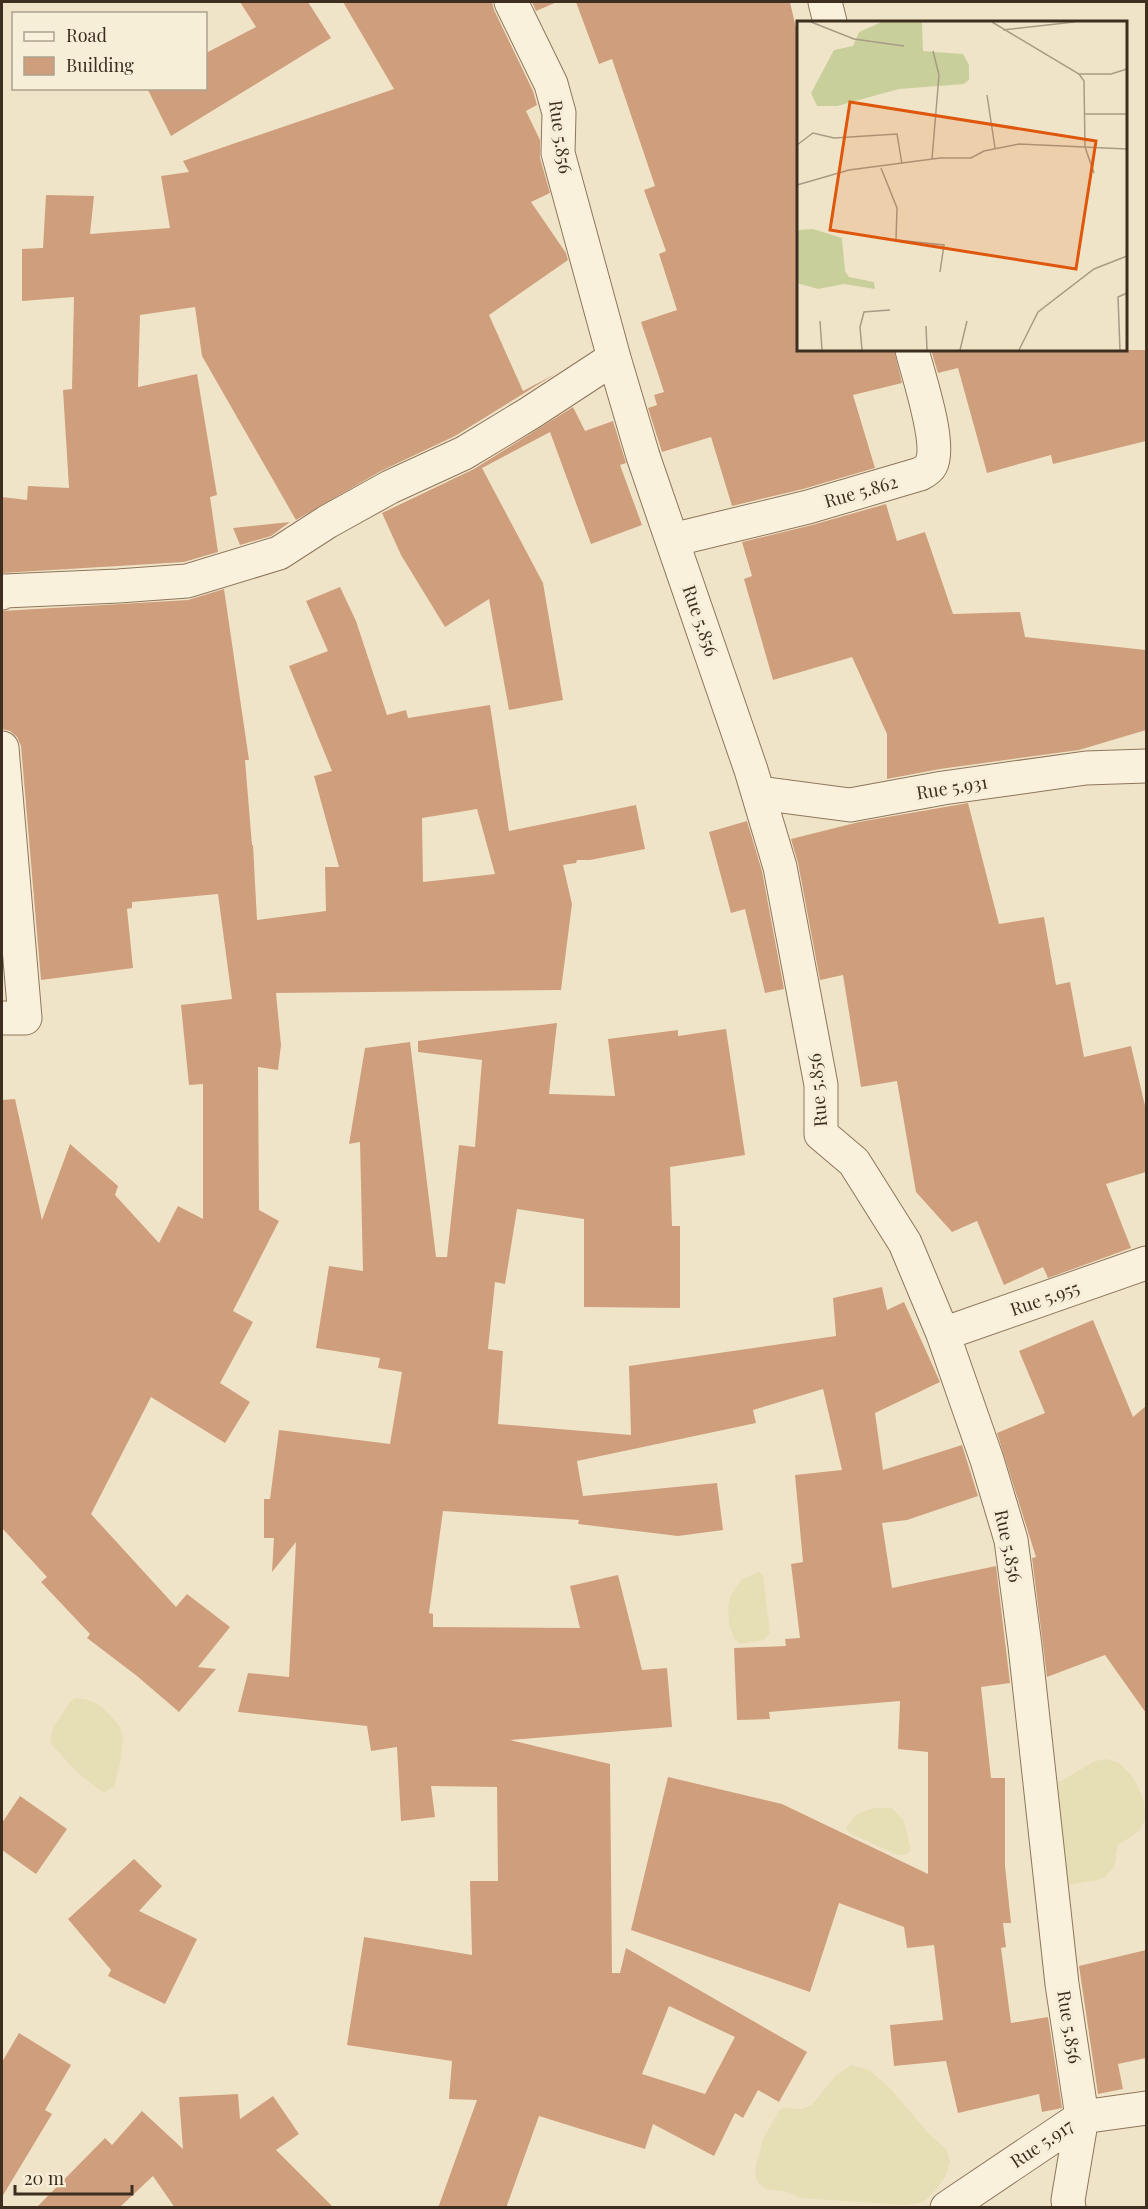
<svg xmlns="http://www.w3.org/2000/svg" width="1148" height="2209" font-family="'Playfair Display',serif">
<rect width="100%" height="100%" fill="#f0e4c8"/>
<path fill="#e6deb5" d="M 758,1572 L 763,1575 L 770,1633 L 764,1640 L 740,1644 L 734,1638 L 729,1625 L 728,1606 L 731,1595 L 742,1579 Z
M 75,1698 L 85,1699 L 98,1704 L 112,1717 L 120,1727 L 123,1739 L 121,1759 L 114,1787 L 105,1792 L 101,1791 L 78,1773 L 52,1745 L 50,1740 L 53,1728 L 70,1702 Z
M 1107,1759 L 1119,1763 L 1133,1777 L 1144,1801 L 1146,1819 L 1138,1832 L 1118,1845 L 1114,1867 L 1105,1877 L 1098,1880 L 1056,1887 L 1037,1783 L 1061,1781 L 1095,1761 Z
M 874,1808 L 892,1808 L 904,1821 L 911,1851 L 905,1855 L 898,1855 L 849,1833 L 846,1828 L 857,1814 Z
M 851,2065 L 869,2070 L 892,2090 L 928,2133 L 947,2150 L 950,2161 L 947,2173 L 937,2189 L 923,2202 L 906,2205 L 799,2198 L 788,2192 L 766,2189 L 757,2182 L 755,2170 L 763,2139 L 779,2111 L 783,2108 L 801,2109 L 812,2105 L 836,2075 Z"/>
<path fill="#cf9f7d" fill-rule="evenodd" d="M 240,2 L 308,2 L 331,38 L 171,136 L 147,88 L 206,88 L 206,53 L 256,27 Z
M 343,2 L 492,2 L 494,10 L 533,91 L 537,105 L 526,111 L 540,140 L 540,158 L 550,193 L 531,202 L 566,253 L 568,260 L 489,315 L 523,391 L 555,374 L 455,436 L 381,471 L 296,520 L 202,356 L 195,307 L 140,315 L 138,387 L 197,374 L 217,495 L 210,497 L 218,552 L 184,562 L 2,573 L 2,497 L 27,500 L 28,486 L 69,488 L 63,390 L 72,389 L 74,297 L 22,301 L 22,249 L 43,248 L 46,195 L 94,196 L 90,234 L 170,228 L 161,176 L 189,172 L 183,161 L 394,89 Z
M 532,2 L 557,2 L 536,11 Z
M 576,2 L 790,2 L 798,37 L 798,350 L 894,350 L 902,383 L 853,395 L 875,468 L 803,489 L 732,506 L 711,437 L 662,452 L 648,408 L 657,405 L 654,395 L 664,392 L 641,322 L 677,310 L 659,254 L 666,251 L 644,190 L 655,186 L 612,59 L 599,64 Z
M 931,350 L 1146,350 L 1146,441 L 1053,464 L 1051,455 L 987,473 L 958,368 L 938,373 Z
M 573,407 L 585,431 L 613,421 L 626,463 L 620,465 L 642,525 L 591,544 L 550,432 L 482,468 L 543,583 L 563,700 L 509,710 L 489,599 L 445,627 L 401,555 L 382,513 L 474,469 Z
M 886,504 L 897,541 L 925,532 L 953,614 L 1020,612 L 1025,637 L 1146,650 L 1146,730 L 1079,750 L 940,769 L 887,779 L 887,734 L 852,657 L 773,680 L 744,579 L 752,576 L 742,542 L 812,525 Z
M 290,522 L 271,536 L 240,545 L 233,528 Z
M 340,587 L 356,621 L 387,715 L 406,710 L 408,718 L 490,705 L 509,831 L 636,805 L 645,849 L 590,860 L 577,860 L 576,863 L 563,865 L 572,904 L 561,990 L 276,993 L 281,1045 L 278,1070 L 258,1067 L 259,1210 L 279,1221 L 233,1311 L 253,1322 L 220,1383 L 250,1402 L 225,1443 L 151,1397 L 91,1514 L 176,1607 L 187,1594 L 230,1627 L 198,1667 L 216,1669 L 179,1712 L 137,1676 L 87,1638 L 90,1634 L 41,1582 L 47,1577 L 2,1528 L 2,1100 L 15,1099 L 42,1220 L 70,1144 L 118,1186 L 115,1195 L 159,1243 L 178,1206 L 203,1219 L 203,1084 L 189,1085 L 181,1005 L 232,999 L 218,894 L 132,902 L 132,908 L 127,909 L 133,968 L 41,980 L 21,746 L 17,737 L 10,731 L 2,729 L 2,611 L 188,600 L 224,589 L 249,760 L 245,760 L 252,845 L 253,845 L 257,920 L 326,911 L 325,867 L 339,867 L 314,776 L 332,771 L 289,666 L 328,651 L 306,601 ZM 477,809 L 495,874 L 423,882 L 422,818 Z
M 968,803 L 999,924 L 1044,917 L 1056,985 L 1070,982 L 1084,1057 L 1131,1046 L 1146,1110 L 1146,1172 L 1106,1184 L 1131,1248 L 1048,1278 L 1043,1267 L 1004,1285 L 977,1221 L 952,1232 L 916,1192 L 897,1081 L 861,1087 L 843,975 L 820,980 L 798,863 L 791,839 L 859,822 Z
M 747,821 L 762,871 L 784,989 L 765,993 L 745,909 L 731,913 L 709,832 Z
M 557,1023 L 549,1094 L 615,1096 L 608,1039 L 678,1030 L 678,1036 L 726,1029 L 745,1155 L 670,1167 L 672,1226 L 680,1226 L 680,1308 L 584,1307 L 584,1219 L 517,1209 L 505,1284 L 495,1282 L 488,1349 L 503,1351 L 498,1424 L 631,1435 L 629,1366 L 836,1336 L 833,1298 L 882,1287 L 887,1310 L 904,1302 L 940,1382 L 875,1413 L 883,1470 L 962,1445 L 978,1496 L 907,1520 L 882,1523 L 892,1588 L 996,1566 L 1010,1683 L 981,1687 L 991,1778 L 1005,1778 L 1005,1866 L 1011,1923 L 1003,1923 L 1006,1947 L 1001,1948 L 1011,2023 L 1048,2017 L 1062,2108 L 1042,2112 L 1039,2094 L 958,2113 L 946,2061 L 894,2066 L 890,2025 L 943,2020 L 934,1945 L 907,1948 L 904,1927 L 839,1903 L 810,1992 L 631,1930 L 668,1777 L 782,1804 L 928,1874 L 928,1752 L 898,1749 L 900,1701 L 769,1712 L 770,1719 L 737,1720 L 734,1648 L 786,1646 L 785,1639 L 800,1638 L 791,1564 L 803,1562 L 795,1475 L 842,1470 L 823,1389 L 753,1410 L 756,1423 L 577,1461 L 583,1496 L 717,1483 L 723,1530 L 678,1536 L 578,1524 L 579,1520 L 443,1511 L 429,1613 L 433,1614 L 433,1627 L 580,1628 L 570,1586 L 618,1575 L 642,1670 L 667,1668 L 672,1727 L 510,1740 L 610,1764 L 612,1973 L 620,1973 L 626,1948 L 807,2052 L 779,2102 L 758,2090 L 743,2118 L 735,2113 L 714,2156 L 653,2124 L 645,2149 L 539,2116 L 506,2208 L 438,2208 L 477,2100 L 449,2099 L 452,2061 L 347,2045 L 364,1937 L 472,1955 L 470,1881 L 498,1881 L 497,1787 L 431,1786 L 435,1817 L 401,1821 L 397,1747 L 371,1751 L 367,1726 L 238,1712 L 248,1673 L 289,1677 L 296,1542 L 272,1572 L 274,1538 L 264,1538 L 264,1499 L 270,1499 L 279,1430 L 390,1444 L 402,1372 L 378,1368 L 380,1358 L 316,1348 L 329,1266 L 363,1271 L 360,1142 L 349,1144 L 365,1048 L 410,1042 L 436,1257 L 447,1257 L 459,1145 L 475,1147 L 482,1060 L 418,1052 L 418,1041 ZM 669,2006 L 735,2037 L 705,2094 L 642,2074 Z
M 1093,1320 L 1133,1417 L 1146,1406 L 1146,1713 L 1105,1655 L 1047,1677 L 1032,1558 L 1036,1557 L 997,1433 L 1045,1413 L 1019,1351 Z
M 20,1796 L 67,1829 L 36,1874 L 2,1850 L 2,1823 Z
M 134,1859 L 162,1886 L 139,1911 L 197,1939 L 165,2004 L 108,1976 L 111,1970 L 68,1919 Z
M 1146,1950 L 1146,2058 L 1118,2064 L 1123,2089 L 1098,2094 L 1079,1966 Z
M 19,2033 L 71,2065 L 45,2110 L 52,2114 L 2,2197 L 2,2062 Z
M 238,2094 L 240,2119 L 273,2096 L 299,2134 L 276,2150 L 334,2208 L 175,2208 L 153,2176 L 119,2208 L 36,2208 L 105,2138 L 112,2145 L 142,2111 L 183,2149 L 179,2097 Z"/>
<g fill="none" stroke-linecap="round" stroke-linejoin="round">
<g stroke="#8d765c" stroke-width="35">
<path id="minor" d="M 511,2 L 551,84 L 559,113 L 558,153 L 614,358 L 643,456 L 751,770 L 780,867 L 821,1085 L 821,1134 L 854,1162 L 905,1243 L 943,1334 L 987,1460 L 1011,1540 L 1025,1646 L 1062,1984 L 1082,2117 L 1068,2200 L 1069,2208
M 825,2 L 830,22
M 672,540 L 808,507 L 920,474 C 924,472 929,469 931,465 C 942,444 918,375 912,350
M 2,593 L 4,591 L 118,586 L 187,581 L 279,553 L 327,522 L 390,487 L 464,453 L 530,413 L 614,358
M 2,748 L 25,1018 L 2,1018
M 759,793 L 850,805 L 943,788 L 1086,768 L 1146,766
M 943,1334 L 1146,1263
M 947,2208 L 1082,2117 L 1146,2108"/>
</g>
<use href="#minor" stroke="#faf1dc" stroke-width="33"/>
</g>
<g text-anchor="middle" stroke-width="6" stroke-linejoin="round" paint-order="stroke">
<g font-size="18" fill="#3d2e20" stroke="#f7eed8">
<text transform="translate(560 137) rotate(82)" y="6">Rue 5.856</text>
<text transform="translate(861 492) rotate(-16)" y="6">Rue 5.862</text>
<text transform="translate(700 621) rotate(71)" y="6">Rue 5.856</text>
<text transform="translate(952 788) rotate(-9)" y="6">Rue 5.931</text>
<text transform="translate(818 1090) rotate(-95)" y="6">Rue 5.856</text>
<text transform="translate(1045 1299) rotate(-19)" y="6">Rue 5.955</text>
<text transform="translate(1008 1546) rotate(78)" y="6">Rue 5.856</text>
<text transform="translate(1069 2027) rotate(81)" y="6">Rue 5.856</text>
<text transform="translate(1042 2144) rotate(-34)" y="6">Rue 5.917</text>
</g>
</g>
<g transform="translate(797 21)">
<rect width="330" height="330" fill="#f0e4c8"/>
<path d="M 85,1 L 125,1 L 126,30 L 166,33 L 172,44 L 172,59 L 167,63 L 102,68 L 40,85 L 20,85 L 14,72 L 37,29 L 56,25 L 62,11 ZM 16,208 L 45,217 L 48,250 L 52,256 L 77,261 L 78,268 L 47,263 L 21,268 L 0,262 L 0,209 Z" fill="#c9cf9b"/>
<path fill="none" stroke="#a89b85" stroke-width="1.5" d="M 14,1 L 57,18 L 107,25M 195,1 L 282,53 L 287,60 L 288,126 L 297,152M 206,9 L 277,1M 282,53 L 314,53 L 330,48M 190,74 L 198,127M 288,93 L 330,93M 0,124 L 16,112 L 37,117 L 100,113 L 105,143M 135,138 L 142,54 L 136,30M 84,147 L 100,187 L 99,219 L 147,224 L 143,251M 0,164 L 52,149 L 143,137 L 174,137 L 187,130 L 222,123 L 330,128M 23,300 L 25,329M 129,305 L 130,329M 65,329 L 63,306 L 67,291 L 93,289M 163,329 L 170,300M 222,329 L 241,291 L 297,248 L 330,235M 323,329 L 321,276 L 330,272"/>
<path fill="#df570d" fill-opacity="0.15" stroke="#df570d" stroke-width="3" d="M 53,81 L 299,120 L 279,248 L 33,209 Z"/>
<rect width="330" height="330" fill="none" stroke="#3d2e20" stroke-width="3"/>
</g>
<rect width="1148" height="2209" fill="none" stroke="#3d2e20" stroke-width="6"/>
<rect x="12" y="12" width="195" height="78" fill="#f7eed8" stroke="#ada18e" stroke-width="1.5"/>
<rect x="24" y="32" width="30" height="9" fill="#faf1dc" stroke="#ada18e" stroke-width="1.5"/>
<text x="66" y="42" font-size="18" fill="#3d2e20">Road</text>
<rect x="24" y="57" width="30" height="18" fill="#cf9f7d" stroke="#ada18e" stroke-width="1.5"/>
<text x="66" y="72" font-size="18" fill="#3d2e20">Building</text>
<path d="M15 2185v9h117v-9" fill="none" stroke="#3d2e20" stroke-width="3"/>
<text x="24" y="2185" font-size="18" fill="#3d2e20" stroke="#f7eed8" stroke-width="4.5" paint-order="stroke">20 m</text>
</svg>
